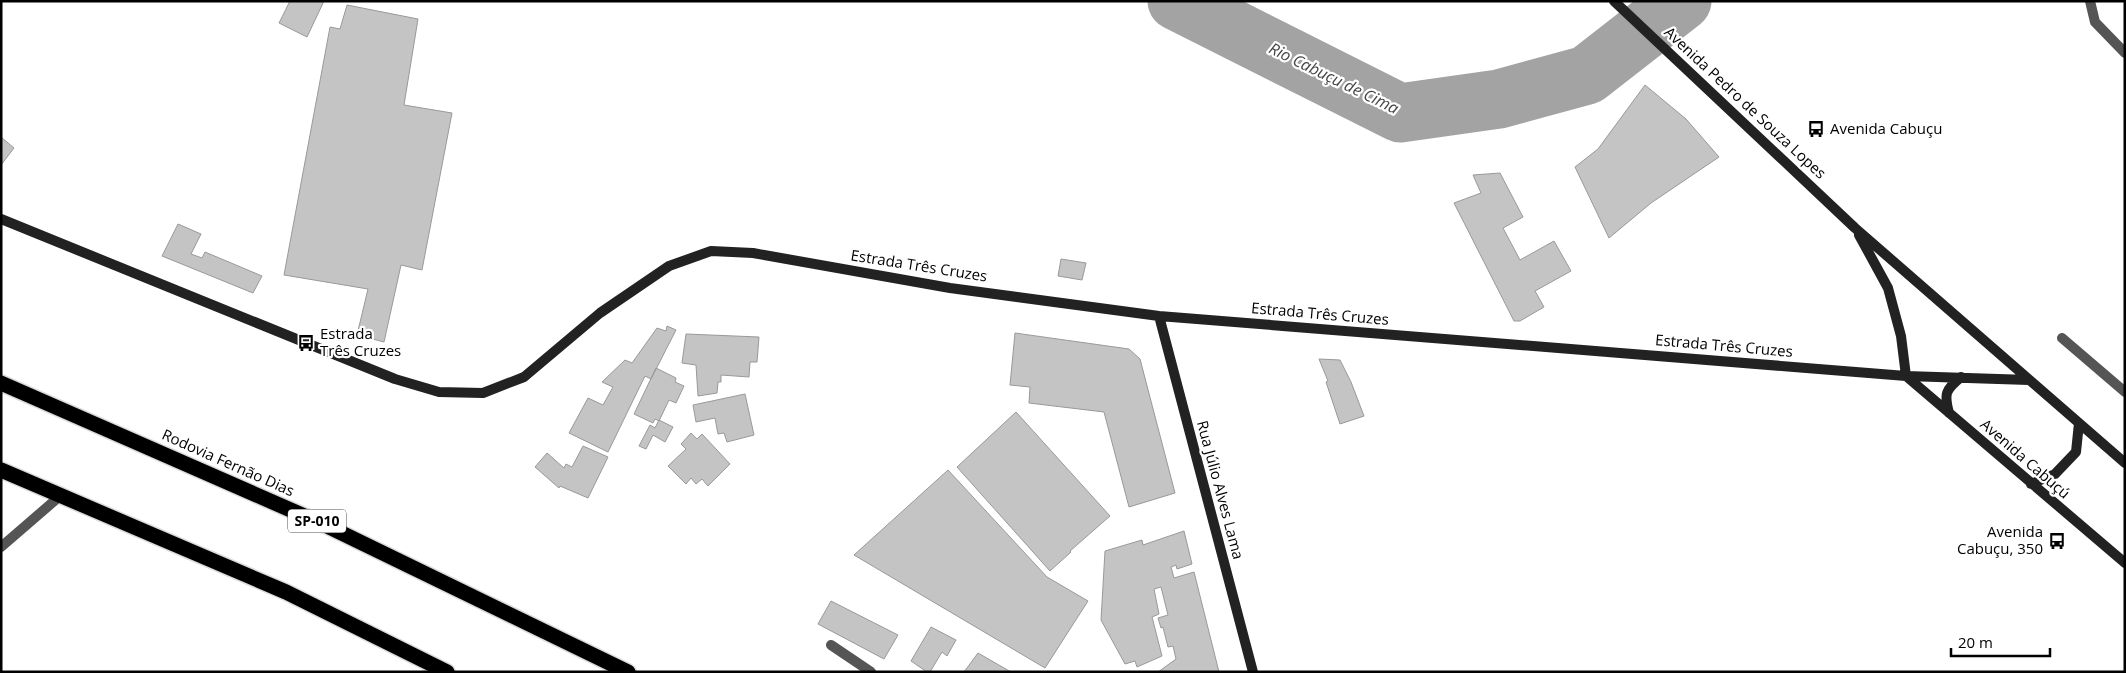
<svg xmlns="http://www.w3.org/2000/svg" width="2126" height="673" font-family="'Open Sans',sans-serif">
<rect width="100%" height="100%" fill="#fff"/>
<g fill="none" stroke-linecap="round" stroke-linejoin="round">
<path stroke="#a3a3a3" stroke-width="59" d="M 1177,1 L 1400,113 L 1499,99 L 1587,75 L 1682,1"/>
</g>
<path fill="#c4c4c4" stroke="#999" d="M 290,1 L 324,1 L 307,37 L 279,23 Z
M 347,5 L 418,19 L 404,105 L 452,113 L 422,270 L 401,265 L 384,342 L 357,335 L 368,289 L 284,275 L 330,27 L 340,29 Z
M 1645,85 L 1686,119 L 1719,157 L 1651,203 L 1609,238 L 1575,167 L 1598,149 Z
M 1,137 L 14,148 L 1,165 Z
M 1500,173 L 1523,217 L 1503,228 L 1520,260 L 1554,241 L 1571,271 L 1535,291 L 1544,307 L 1520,321 L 1514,321 L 1454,203 L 1481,193 L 1473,175 Z
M 178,224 L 201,234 L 191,254 L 202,258 L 205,252 L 262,276 L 253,293 L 162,256 Z
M 1061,259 L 1086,263 L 1082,280 L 1058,276 Z
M 667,326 L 676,330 L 651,379 L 645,376 L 608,452 L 569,433 L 588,398 L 603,405 L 613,387 L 602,382 L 625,360 L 632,363 L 657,328 L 666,331 Z
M 1015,333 L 1129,349 L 1140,359 L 1175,493 L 1129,507 L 1104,412 L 1029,403 L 1030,387 L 1010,385 Z
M 686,334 L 759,337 L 757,362 L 750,362 L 749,377 L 721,375 L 721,382 L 718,382 L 717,393 L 698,396 L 696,365 L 682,363 Z
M 1319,359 L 1340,360 L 1351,382 L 1364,416 L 1340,424 L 1326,382 L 1328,381 Z
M 656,368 L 676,378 L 675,382 L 684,386 L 676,403 L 669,400 L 659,421 L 655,419 L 653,423 L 634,414 Z
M 745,394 L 754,435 L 727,442 L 724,433 L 718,434 L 715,418 L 696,422 L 693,405 Z
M 1016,412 L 1110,516 L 1070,551 L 1071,552 L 1050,571 L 957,467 Z
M 659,420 L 673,427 L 665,442 L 653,435 L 646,449 L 639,446 L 650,425 L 655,428 Z
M 691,433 L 697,439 L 702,434 L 730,464 L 708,486 L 702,479 L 696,484 L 691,478 L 686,484 L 668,466 L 686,449 L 681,444 Z
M 583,446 L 608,457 L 588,498 L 560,486 L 559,488 L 535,467 L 547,453 L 564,468 L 566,464 L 572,467 Z
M 948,470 L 1047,577 L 1088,601 L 1045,668 L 854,555 Z
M 1184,531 L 1192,564 L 1177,569 L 1176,565 L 1171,567 L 1174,578 L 1194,572 L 1219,672 L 1158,672 L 1176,659 L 1173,646 L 1168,647 L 1163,627 L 1161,628 L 1158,618 L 1168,615 L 1161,587 L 1154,589 L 1159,614 L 1152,617 L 1162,656 L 1137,667 L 1135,661 L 1125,664 L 1101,620 L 1105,551 L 1142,540 L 1143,545 Z
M 831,601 L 898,635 L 884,659 L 818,624 Z
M 931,627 L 956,640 L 947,656 L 942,652 L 930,672 L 927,672 L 911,661 Z
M 978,653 L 1011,672 L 964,672 Z"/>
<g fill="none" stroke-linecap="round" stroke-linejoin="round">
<g stroke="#dbdbdb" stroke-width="18">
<path id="highway" d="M 1,383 L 325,525 L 628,672
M 1,470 L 286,592 L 447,672"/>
</g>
<path stroke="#555" stroke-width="10" d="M 2090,1 L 2095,22 L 2125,53
M 2062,338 L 2125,392"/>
<path stroke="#555" stroke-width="10" d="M 1,547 L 60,496
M 831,645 L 871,672"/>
<path stroke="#222" stroke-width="10" d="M 1614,1 L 1855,228 L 2125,463
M 1,219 L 395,379 L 439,392 L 483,393 L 524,377 L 600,313 L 669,266 L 711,251 L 753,253 L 950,288 L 1159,316 L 1906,376 L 2029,380
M 1859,235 L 1888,288 L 1901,336 L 1906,376
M 1159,316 L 1253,672
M 1906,376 L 2125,563
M 1949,413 C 1944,394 1945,390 1961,377
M 2031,484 L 2055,474 L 2076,452 L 2079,423"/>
<use href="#highway" stroke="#000" stroke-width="15"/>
</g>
<defs>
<g id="bus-bare" transform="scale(1.35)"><path d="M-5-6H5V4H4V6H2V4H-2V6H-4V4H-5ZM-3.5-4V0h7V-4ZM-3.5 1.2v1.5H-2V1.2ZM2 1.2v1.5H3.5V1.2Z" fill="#000" stroke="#fff" stroke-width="2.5" paint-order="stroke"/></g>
</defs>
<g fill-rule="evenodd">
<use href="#bus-bare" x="1816" y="129"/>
<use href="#bus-bare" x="306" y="343"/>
<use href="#bus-bare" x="2057" y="541"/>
</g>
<g text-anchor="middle" stroke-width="4.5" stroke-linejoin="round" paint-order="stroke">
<rect fill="#fff" stroke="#4c4c4c" stroke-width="1" x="288" y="509.5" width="58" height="23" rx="4"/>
<g font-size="14" font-weight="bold" fill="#000">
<text x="317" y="526">SP-010</text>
</g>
<g font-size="15" fill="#000" stroke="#fff">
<text transform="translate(1745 103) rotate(43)" y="5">Avenida Pedro de Souza Lopes</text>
<text transform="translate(919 266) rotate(9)" y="5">Estrada Três Cruzes</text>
<text transform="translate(1320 314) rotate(5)" y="5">Estrada Três Cruzes</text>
<text transform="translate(1724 346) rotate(5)" y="5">Estrada Três Cruzes</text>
<text transform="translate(2025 459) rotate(41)" y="5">Avenida Cabuçú</text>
<text transform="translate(228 463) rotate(24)" y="5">Rodovia Fernão Dias</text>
<text transform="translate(1220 490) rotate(75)" y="5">Rua Júlio Alves Lama</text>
</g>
<g font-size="15" fill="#000" stroke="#fff" text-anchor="start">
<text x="1830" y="134">Avenida Cabuçu</text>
<text x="320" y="339">Estrada<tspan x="320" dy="17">Três Cruzes</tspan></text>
<text x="2043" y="537" text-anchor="end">Avenida<tspan x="2043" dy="17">Cabuçu, 350</tspan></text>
</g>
<g font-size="16" font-style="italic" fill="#444" stroke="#fff">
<text transform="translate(1334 78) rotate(26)" y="6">Rio Cabuçu de Cima</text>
</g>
</g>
<rect width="2126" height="673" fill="none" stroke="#000000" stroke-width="5"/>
<path d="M1951 648v8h99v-8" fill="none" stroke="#000000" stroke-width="2.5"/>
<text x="1958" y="648" font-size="15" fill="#000000" stroke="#ffffff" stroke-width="4" paint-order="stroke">20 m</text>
</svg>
